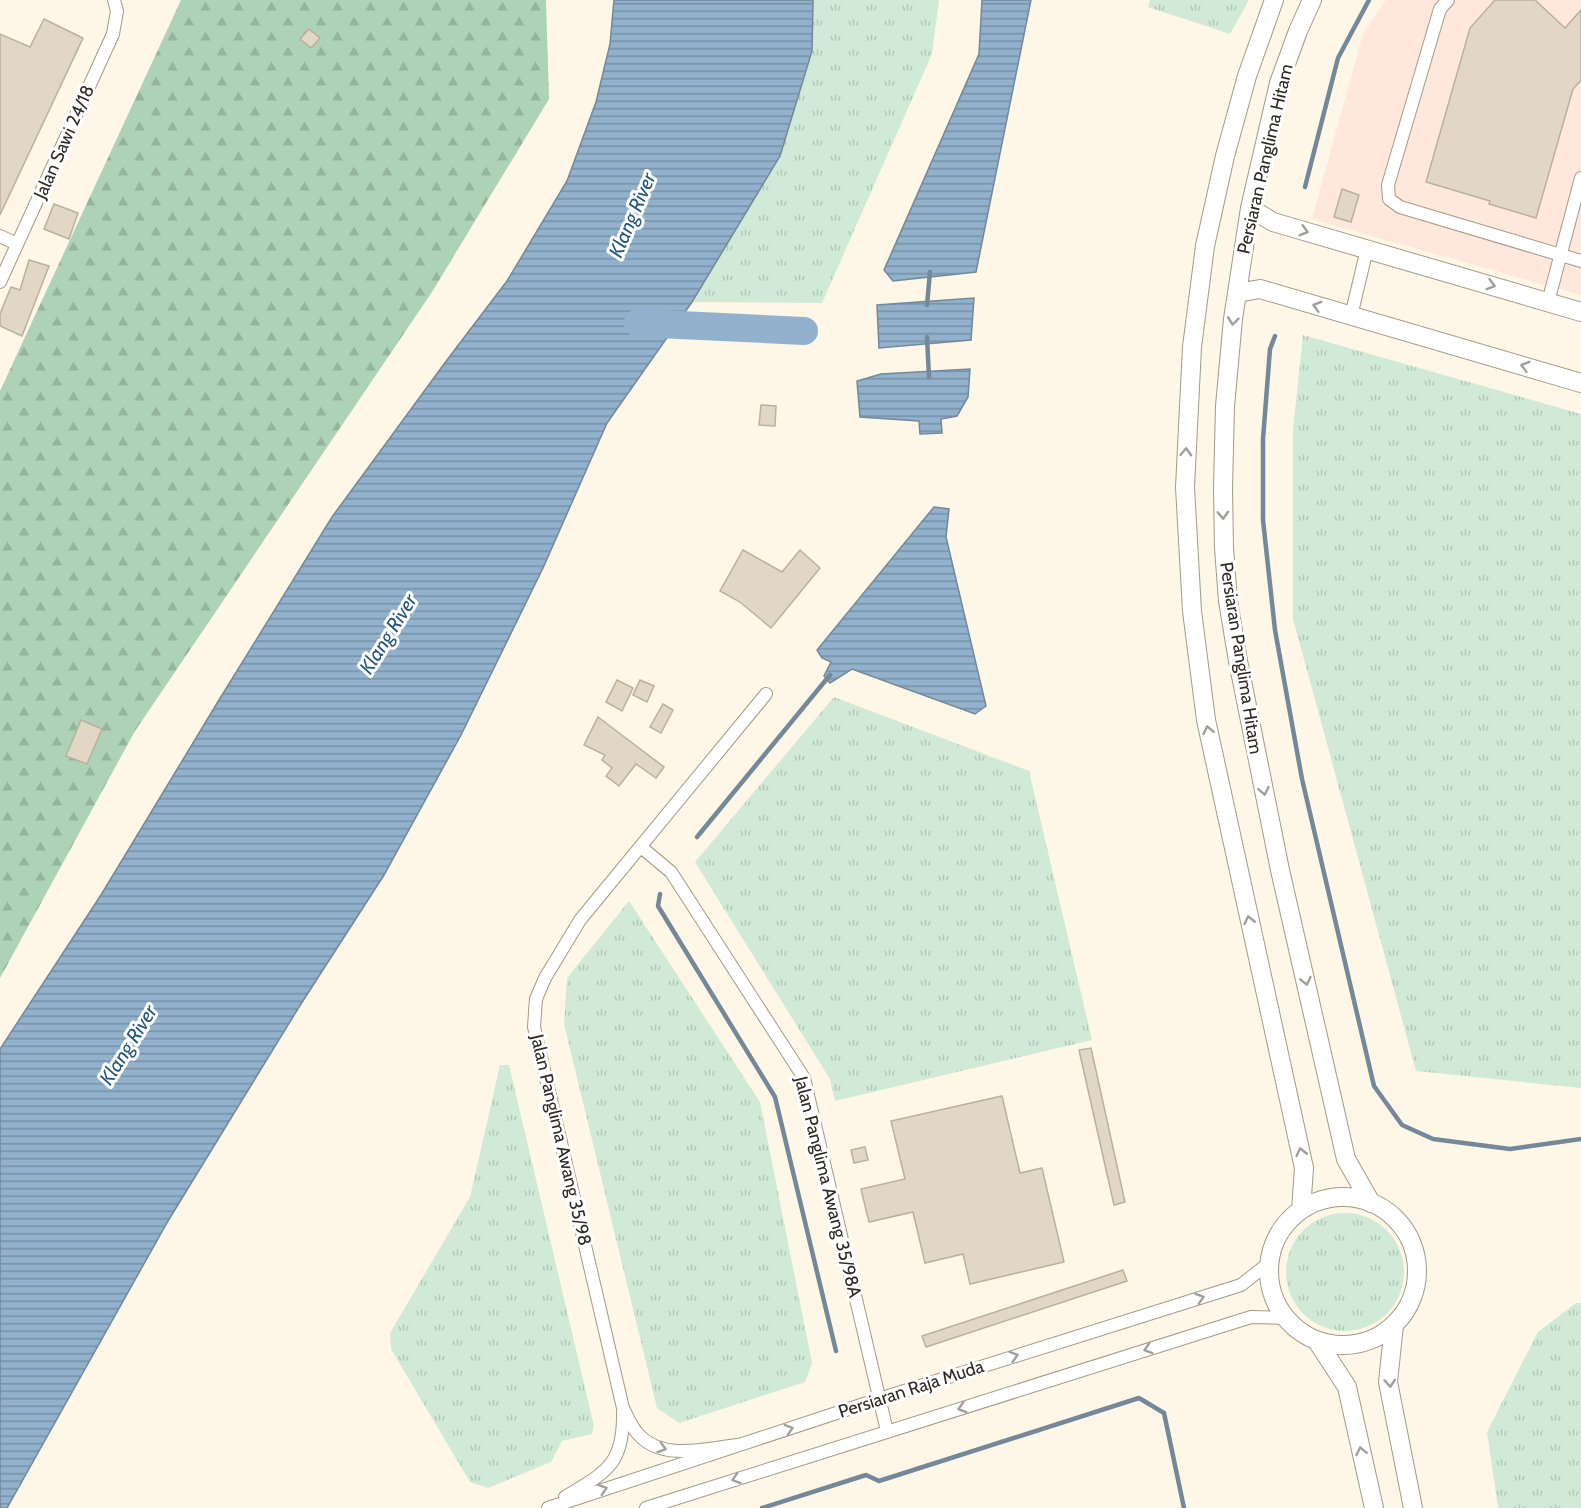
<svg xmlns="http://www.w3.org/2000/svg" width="1581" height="1508" font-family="Cabin,sans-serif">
<defs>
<pattern id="grass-tufts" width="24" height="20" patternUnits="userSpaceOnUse" patternTransform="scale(1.5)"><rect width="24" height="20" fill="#d0ead7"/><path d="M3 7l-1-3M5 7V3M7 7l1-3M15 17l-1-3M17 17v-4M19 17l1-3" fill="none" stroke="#b3c9b8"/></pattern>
<pattern id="forest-firs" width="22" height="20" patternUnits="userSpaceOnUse" patternTransform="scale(1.5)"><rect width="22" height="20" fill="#add2b7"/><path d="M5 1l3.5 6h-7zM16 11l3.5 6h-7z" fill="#95b49d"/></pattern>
<pattern id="water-rules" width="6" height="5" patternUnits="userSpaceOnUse" patternTransform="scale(1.5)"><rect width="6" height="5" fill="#91b1cc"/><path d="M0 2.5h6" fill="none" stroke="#7790a5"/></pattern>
</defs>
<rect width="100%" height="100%" fill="#fef6e6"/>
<path fill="#ffe7dc" d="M 1386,0 L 1581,0 L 1581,295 L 1312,219 L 1363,34 Z"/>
<path fill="url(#grass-tufts)" d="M 813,0 L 939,0 L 932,54 L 822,303 L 692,302 L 780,156 L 812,51 Z
M 1150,0 L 1249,0 L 1230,34 L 1148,7 Z
M 1303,335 L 1581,414 L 1581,1088 L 1416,1071 L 1293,619 L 1293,430 Z
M 834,697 L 1029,771 L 1092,1040 L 835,1101 L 830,1079 L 695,862 Z
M 629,901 L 760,1102 L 812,1363 L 805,1382 L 679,1423 L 657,1408 L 564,1024 L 567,978 Z
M 500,1065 L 509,1065 L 594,1426 L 592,1434 L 562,1441 L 551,1462 L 488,1488 L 470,1482 L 391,1349 L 390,1333 L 470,1197 Z
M1286 1272a59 59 0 1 1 118 0a59 59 0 1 1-118 0Z
M 1576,1303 L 1581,1303 L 1581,1508 L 1498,1508 L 1487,1432 L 1538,1332 Z"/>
<path fill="url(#forest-firs)" d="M 181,0 L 546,0 L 549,99 L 432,292 L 135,731 L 0,978 L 0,391 Z"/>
<path fill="url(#water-rules)" stroke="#738899" stroke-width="1.5" d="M 614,0 L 813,0 L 812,51 L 780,156 L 692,302 L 607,423 L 543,568 L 461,735 L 384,875 L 299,1007 L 168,1221 L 7,1508 L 0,1508 L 0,1049 L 101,895 L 219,700 L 332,517 L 447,360 L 507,281 L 567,181 L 596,102 L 610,44 Z
M 982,0 L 1031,0 L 976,272 L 893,281 L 884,270 L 979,54 Z
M 974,298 L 971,340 L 879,348 L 877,305 Z
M 970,369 L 968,397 L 957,416 L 941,419 L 942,433 L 920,434 L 919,421 L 860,417 L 857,381 L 881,374 Z
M 934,507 L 949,509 L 946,537 L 986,706 L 975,714 L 852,669 L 830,683 L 824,676 L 831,662 L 822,658 L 817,650 Z"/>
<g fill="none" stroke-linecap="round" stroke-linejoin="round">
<path stroke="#738899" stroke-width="4.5" d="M 1305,187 L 1338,58 L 1369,0
M 927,305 L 930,272
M 1275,336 L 1270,349 L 1263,439 L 1263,520 L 1275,630 L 1302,779 L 1374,1086 L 1402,1125 L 1433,1139 L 1510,1149 L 1581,1139
M 927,337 L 929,377
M 697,837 L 830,675
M 660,894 L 658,906 L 775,1097 L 836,1351
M 762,1508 L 866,1475 L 879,1481 L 1139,1398 L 1164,1413 L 1184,1508"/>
<path stroke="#91b1cc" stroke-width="28" d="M 638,323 L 804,331"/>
</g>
<path fill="#e2d7c4" stroke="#bab09d" stroke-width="1.5" d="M 1495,0 L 1535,0 L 1565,28 L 1581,10 L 1581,80 L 1573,89 L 1536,218 L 1489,204 L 1490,201 L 1426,182 L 1470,28 Z
M 44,19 L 83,38 L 0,215 L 0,34 L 30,47 Z
M 309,29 L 320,38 L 311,48 L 300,39 Z
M 1342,189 L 1359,195 L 1351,222 L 1334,217 Z
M 54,204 L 78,213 L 69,239 L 44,229 Z
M 29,260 L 49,266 L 22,336 L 0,326 L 0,314 L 11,287 L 20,290 Z
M 761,405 L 776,406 L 775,426 L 759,425 Z
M 743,550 L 782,572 L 800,550 L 820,568 L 771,628 L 740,602 L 720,591 Z
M 617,680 L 633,688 L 622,711 L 606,702 Z
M 640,680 L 654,686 L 647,702 L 633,695 Z
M 663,704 L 673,710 L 661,733 L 650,727 Z
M 598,717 L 664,767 L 656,778 L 636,764 L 619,786 L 606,776 L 612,768 L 602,760 L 605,755 L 584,745 Z
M 81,720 L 102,729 L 87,764 L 66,756 Z
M 1091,1048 L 1125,1202 L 1114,1205 L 1079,1050 Z
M 1002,1096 L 1020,1173 L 1042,1168 L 1064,1262 L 970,1284 L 963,1254 L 925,1263 L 913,1212 L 869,1222 L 861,1189 L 905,1179 L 891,1121 Z
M 865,1147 L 868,1160 L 854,1163 L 851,1150 Z
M 1123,1270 L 1127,1281 L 926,1347 L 922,1336 Z"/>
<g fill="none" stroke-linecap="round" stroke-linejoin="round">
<g stroke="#a39987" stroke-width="14">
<path id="street" d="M 1448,0 L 1440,9 L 1388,185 L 1389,199 L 1400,207 L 1581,261
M 0,236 L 17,244
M 0,282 L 113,34 L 117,11 L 114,0
M 1548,302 L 1581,178
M 1351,316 L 1367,249
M 641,847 L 671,872 L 804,1078 L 887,1431
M 738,1445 C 708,1448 664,1461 640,1436 C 632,1429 628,1418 623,1408 L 534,1027 L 536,999 L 545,978 L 580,920 L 766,694
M 565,1497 C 606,1472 624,1465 623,1412
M 548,1508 L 879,1399 L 1241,1285 L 1269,1263
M 646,1508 L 1251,1317 L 1286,1318"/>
</g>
<g stroke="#a39987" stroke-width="20">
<path id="secondary" d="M 1274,0 L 1247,76 L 1225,156 L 1205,246 L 1192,347 L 1185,487 L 1192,611 L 1206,720 L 1304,1168 L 1301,1210
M 1312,0 L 1298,31 L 1279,83 L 1250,208 L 1233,319 L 1225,406 L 1223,488 L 1224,548 L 1228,601 L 1238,661 L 1280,870 L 1346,1159 L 1371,1203
M 1250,208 L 1273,222 L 1581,312
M 1237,293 L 1260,289 L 1581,383
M1269 1271a74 74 0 1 1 148 0a74 74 0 1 1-148 0Z
M 1394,1325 L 1388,1382 L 1413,1508
M 1317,1341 L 1347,1387 L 1374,1508"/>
</g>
<use href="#street" stroke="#fff" stroke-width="12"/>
<use href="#secondary" stroke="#fff" stroke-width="18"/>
</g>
<defs><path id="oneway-chevron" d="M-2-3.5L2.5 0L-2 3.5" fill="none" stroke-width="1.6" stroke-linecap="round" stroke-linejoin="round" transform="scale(1.5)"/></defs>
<g stroke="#a19f9c">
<use href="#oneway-chevron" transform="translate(1304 231) rotate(16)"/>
<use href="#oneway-chevron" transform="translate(1491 285) rotate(16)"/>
<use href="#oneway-chevron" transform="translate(1317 306) rotate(-164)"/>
<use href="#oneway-chevron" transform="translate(1233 321) rotate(97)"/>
<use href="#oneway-chevron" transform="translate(1525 366) rotate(-164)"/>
<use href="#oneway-chevron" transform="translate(1186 452) rotate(-88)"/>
<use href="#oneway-chevron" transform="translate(1223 515) rotate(88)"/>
<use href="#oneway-chevron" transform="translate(1208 730) rotate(-102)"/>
<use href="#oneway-chevron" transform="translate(1264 791) rotate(79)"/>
<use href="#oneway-chevron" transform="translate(1249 920) rotate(-103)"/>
<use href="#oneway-chevron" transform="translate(1306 981) rotate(77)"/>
<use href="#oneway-chevron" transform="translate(1301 1152) rotate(-103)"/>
<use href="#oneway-chevron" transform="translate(1200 1298) rotate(-17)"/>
<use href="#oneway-chevron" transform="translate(1148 1349) rotate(163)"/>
<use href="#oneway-chevron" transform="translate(1014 1356) rotate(-17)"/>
<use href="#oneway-chevron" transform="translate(1390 1383) rotate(86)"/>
<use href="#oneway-chevron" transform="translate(962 1408) rotate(163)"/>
<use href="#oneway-chevron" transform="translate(789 1429) rotate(-18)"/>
<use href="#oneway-chevron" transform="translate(662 1448) rotate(16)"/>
<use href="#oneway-chevron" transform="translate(1361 1451) rotate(-102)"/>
<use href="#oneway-chevron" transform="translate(736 1479) rotate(162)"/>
<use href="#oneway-chevron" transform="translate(603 1489) rotate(-18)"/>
</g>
<g text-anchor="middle" stroke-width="6" stroke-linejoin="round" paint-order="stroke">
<g font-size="18" fill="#2e2a23" stroke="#fff">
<text transform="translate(64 142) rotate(-66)" y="6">Jalan Sawi 24/18</text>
<text transform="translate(1265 159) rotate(-77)" y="6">Persiaran Panglima Hitam</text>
<text transform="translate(1241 658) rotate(81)" y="6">Persiaran Panglima Hitam</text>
<text transform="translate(561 1140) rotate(77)" y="6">Jalan Panglima Awang 35/98</text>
<text transform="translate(828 1187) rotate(76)" y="6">Jalan Panglima Awang 35/98A</text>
<text transform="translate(911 1389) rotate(-18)" y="6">Persiaran Raja Muda</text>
</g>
<g font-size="20" font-style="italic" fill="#23567c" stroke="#fff">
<text transform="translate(632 215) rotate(-67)" y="7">Klang River</text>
<text transform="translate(388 634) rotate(-58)" y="7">Klang River</text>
<text transform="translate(128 1045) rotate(-58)" y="7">Klang River</text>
</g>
</g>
</svg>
